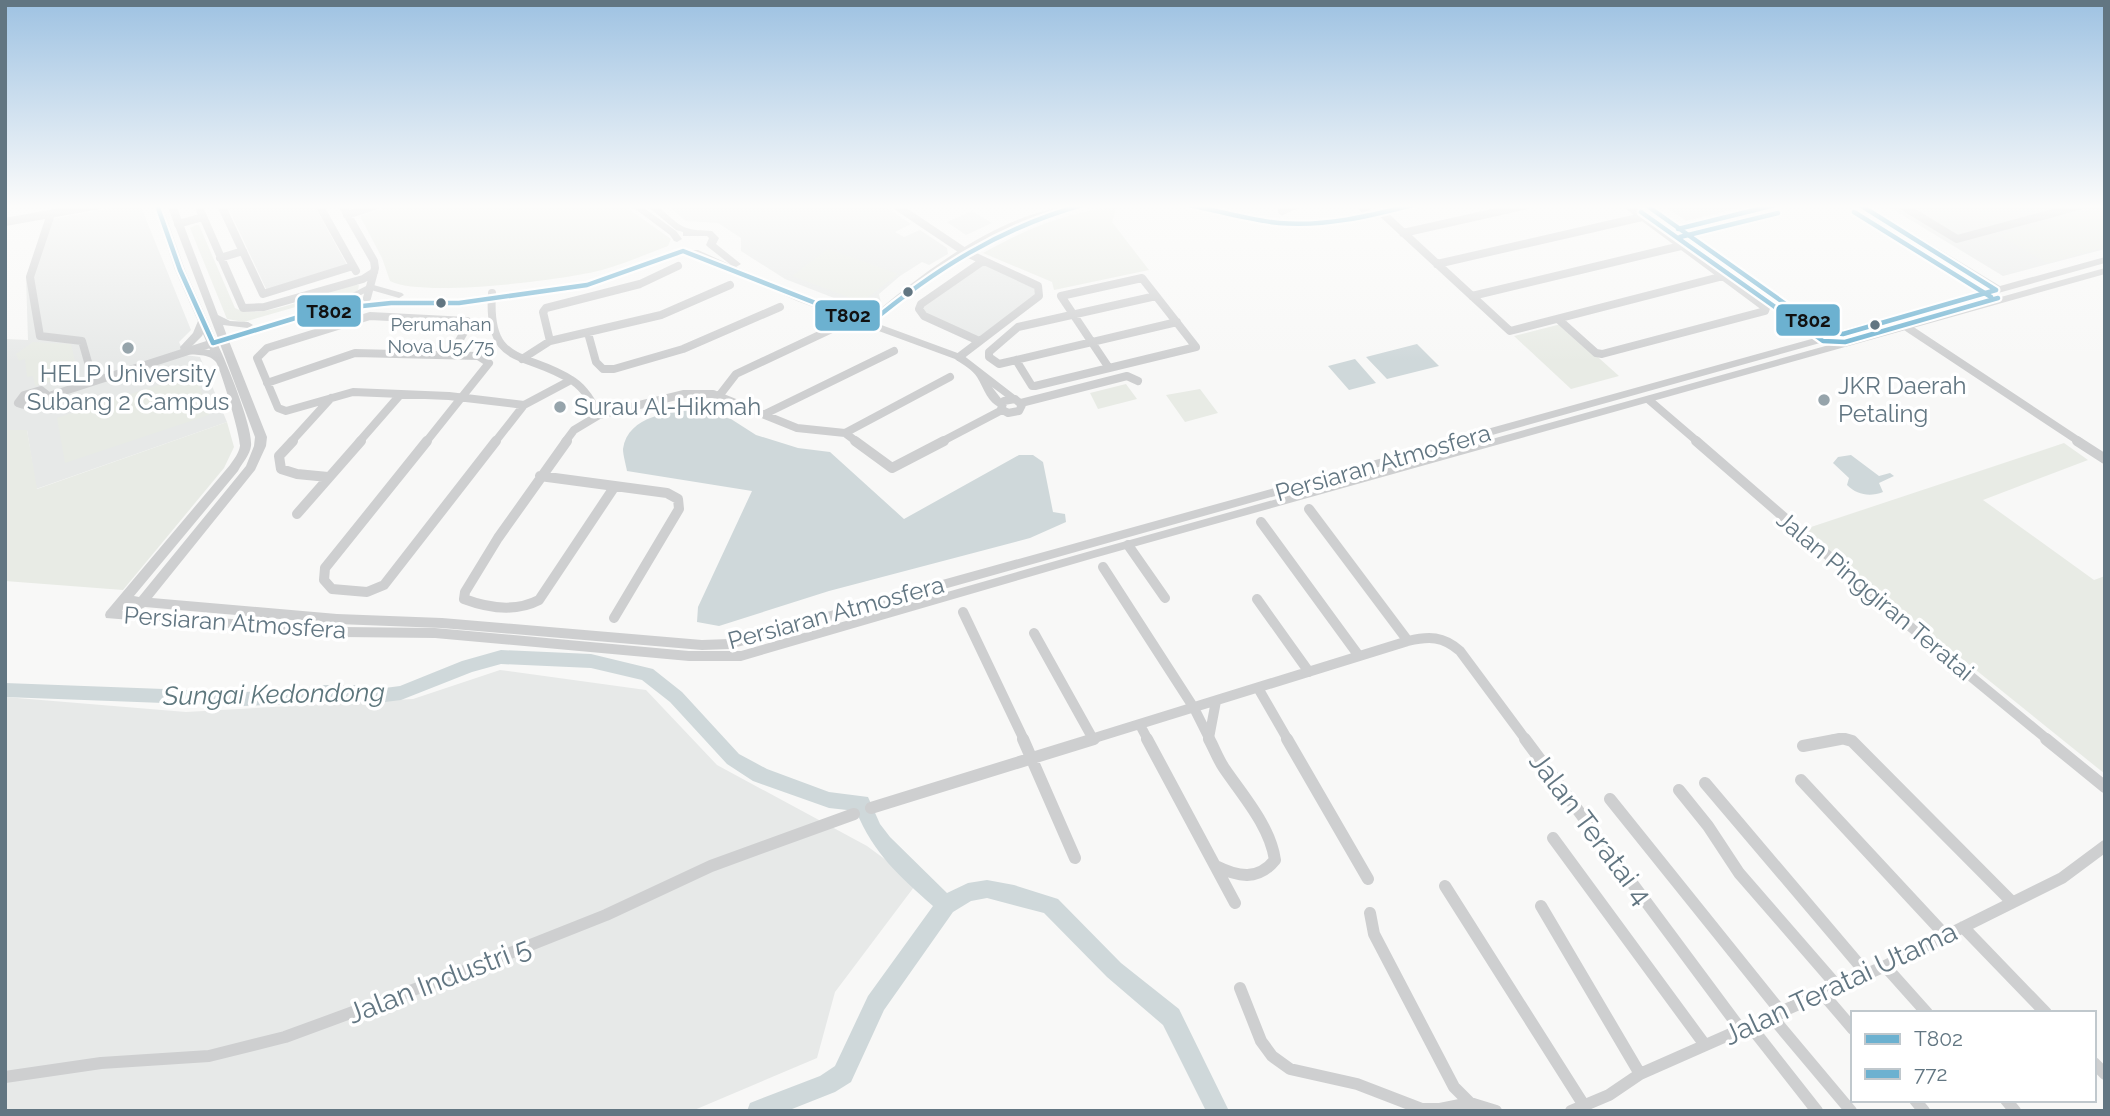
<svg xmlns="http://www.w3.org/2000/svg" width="2110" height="1116" font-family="Raleway,sans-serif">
<rect width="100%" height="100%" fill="#f8f8f7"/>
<path fill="#e7e9e8" d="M 127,205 L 141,207 L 191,330 L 179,342 L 185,355 L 200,357 L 227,422 L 36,489 L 27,430 L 5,430 L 5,339 L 28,340 L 26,277 L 47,220 Z
M 227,205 L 314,205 L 347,265 L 267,291 Z
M 667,205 L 882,205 L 911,224 L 895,232 L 904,237 L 920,230 L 947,248 L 948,254 L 929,265 L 922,262 L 900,276 L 879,294 L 881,303 L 875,308 L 865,310 L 785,279 L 741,251 L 741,238 L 718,223 L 686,221 Z
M 1663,205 L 1751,205 L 1686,221 Z
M 1886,205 L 2105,205 L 2105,249 L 2003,276 Z
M 972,211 L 992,223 L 966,235 L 947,222 Z
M 983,264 L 1034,287 L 1036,295 L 978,338 L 928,315 L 923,310 L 925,304 Z
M 500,670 L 646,690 L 717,765 L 867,846 L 917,883 L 835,992 L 817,1058 L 692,1111 L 5,1111 L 5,697 L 186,712 L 413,699 Z"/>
<path fill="#e8ebe5" d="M 393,205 L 521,208 L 623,205 L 671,239 L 668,246 C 646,254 624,264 602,270 C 564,280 422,298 390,281 L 382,258 L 360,216 Z
M 1117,206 L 1112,222 L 1149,270 L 1054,290 L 1052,282 L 983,253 C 1030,227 1063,214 1117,206 Z
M 2105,207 L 2105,247 L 2048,263 L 1999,235 Z
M 196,225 L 199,225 L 235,308 C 260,323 322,291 351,285 L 359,285 L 358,290 L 350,296 L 299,306 L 244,322 L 227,319 L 190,228 Z
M 828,249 L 898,274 L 862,302 L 792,276 Z
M 1561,324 L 1619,376 L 1571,389 L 1514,336 Z
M 33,342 L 71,344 L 78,374 L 35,386 L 33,376 L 27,377 L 25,359 L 19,361 L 16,354 Z
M 195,373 L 209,415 L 65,463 L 57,418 Z
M 1126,384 L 1137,399 L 1098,409 L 1090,393 Z
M 1200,389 L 1218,413 L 1185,422 L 1166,395 Z
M 227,422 L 234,447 L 224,468 L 123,590 L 5,581 L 5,430 L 27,430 L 37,489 Z
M 2064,443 L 2088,460 L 1983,500 L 2094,580 L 2105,576 L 2105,774 L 1802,530 Z"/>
<path fill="#cfd8da" d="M 1417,344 L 1439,366 L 1387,379 L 1366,357 Z
M 1355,359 L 1376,383 L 1349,390 L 1328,366 Z
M 697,410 L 731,419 L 756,435 L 798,448 L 830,452 L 904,519 L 1019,455 L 1033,455 L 1043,462 L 1053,512 L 1065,514 L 1066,522 L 1030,538 L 829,591 L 719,626 L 697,622 L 698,607 L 752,491 L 627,471 C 626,465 623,455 623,449 C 628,415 672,411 697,410 Z
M 1851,455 L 1879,476 L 1890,473 L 1894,476 L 1879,483 L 1883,492 C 1870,497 1857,495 1847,485 L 1849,478 L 1833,463 L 1838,457 Z"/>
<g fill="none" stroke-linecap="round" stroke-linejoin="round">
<path fill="#cfd8da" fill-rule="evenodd" d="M 501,650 L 591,654 L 653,669 L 682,692 L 739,754 L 767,769 L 829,792 L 868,797 L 880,824 L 890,837 L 947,893 L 968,883 L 987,880 L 1014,885 L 1058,899 L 1121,963 L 1179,1009 L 1229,1111 L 1206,1111 L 1163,1025 L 1107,977 L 1044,913 L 987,898 L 971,901 L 953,912 L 884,1010 L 851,1082 L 835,1092 L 787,1111 L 747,1111 L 750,1103 L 820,1076 L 835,1066 L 868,996 L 933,906 C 899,876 874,854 856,811 L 829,808 L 753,781 L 727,764 L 670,702 L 642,680 L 591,668 L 501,664 L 472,672 L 401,700 L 377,703 L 354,699 L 322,699 L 294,704 L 243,706 L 5,697 L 5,683 L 243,692 L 294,690 L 322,685 L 354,685 L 377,689 L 400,686 L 462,661 Z"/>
<path stroke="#cecfd0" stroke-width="8" d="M 198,205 L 243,308 L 264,307 L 363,279 L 374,272
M 221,205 L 263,294 L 353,266
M 319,205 L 356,271
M 342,205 L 374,261 L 375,268 L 367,298
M 895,205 L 965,252 L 1038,286 L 1039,296 L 959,357
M 1360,205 L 1370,215
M 1901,205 L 1957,239 L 2083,205
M 1282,211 L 1295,205
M 1382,213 L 1510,331 L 1739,272
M 51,214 L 30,277 L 40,336 L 82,341 L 92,376
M 347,215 L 378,205
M 5,222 L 100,205
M 178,224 L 203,217
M 1678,229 L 1776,205
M 1403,233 L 1528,205
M 220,258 L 243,251
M 1437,264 L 1642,217
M 492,293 C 487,369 526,350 573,381 C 585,389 592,402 599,415
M 1156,296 L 1018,327 L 989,352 L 989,357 L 999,364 L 1177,322
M 1472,296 L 1681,246
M 1558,319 L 1596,353 L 1602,354 L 1765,311 L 1766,308 L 1627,205
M 1908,328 L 2080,442
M 588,333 L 596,362 L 603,369 L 614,369 L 683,349 L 780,307
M 550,341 L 543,312 L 546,308 L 640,284 L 678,266
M 979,341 L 924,316 L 919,309 L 921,304 L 983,261
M 451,355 L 468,325 L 467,321 L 370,316 L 267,348 L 257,358 L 278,408 L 286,411 L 353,392 L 449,396 L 524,405 L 571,380
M 522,359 L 550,341 L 661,315 L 730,285
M 1016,360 L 1032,386 L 1035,386 L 1196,347 L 1142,278 L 1061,296 L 1109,368
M 267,383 L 355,353 L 478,356 L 489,363 L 426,442
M 41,390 L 46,394 C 39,403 29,408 18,403 L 24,395 Z
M 719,396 L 736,374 L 832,329
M 46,397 L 213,343
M 1015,399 L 1022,405 L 1019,411 L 1008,413 L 1001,409 L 1004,401 Z
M 1649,400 L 1698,442
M 1021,403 L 1127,376 L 1138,381
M 765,414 L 894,351
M 845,433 L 950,377
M 291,442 L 331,398
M 359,442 L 400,395
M 495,442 L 524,405
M 565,442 L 574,430 L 599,415 L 684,394 L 713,394 L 797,428 L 845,433 L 857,442
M 941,442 L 1002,410"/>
<path stroke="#cecfd0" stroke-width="10" d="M 293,441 L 279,456 L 281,469 L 297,474 L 328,477
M 427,441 L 325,568 L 324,580 L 332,589 L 367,592 L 384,585 L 496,441
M 567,441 L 498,538 L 465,592 L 464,599 C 488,608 516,612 539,600 L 615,486
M 855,441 L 892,468 L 944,441
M 1696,441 L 1907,624 L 2048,740
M 2077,441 L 2105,459
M 540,476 L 667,493 L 678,499 L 679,509 L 614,618
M 1309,509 L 1408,641
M 297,514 L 361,441
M 1261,522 L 1359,656
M 1128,545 L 1165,598
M 1103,567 L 1194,708 L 1210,740
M 1257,599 L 1309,672
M 963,612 L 1024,740
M 1034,633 L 1093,739
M 1258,688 L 1288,740
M 1140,725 L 1148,740
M 1209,738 L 1216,701
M 1088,740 L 1408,641 C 1429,636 1443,636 1460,651 L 1526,740
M 1831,740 L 1843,738 L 1850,740"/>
<path stroke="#cecfd0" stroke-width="12" d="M 1023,739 L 1075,858
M 1147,739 L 1235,903
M 1209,739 C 1214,748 1218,759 1224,768 C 1243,796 1270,826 1275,860 C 1258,881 1238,877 1216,866
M 1287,739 L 1368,879
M 1525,739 L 1742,1031
M 1845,739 L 1852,741 L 2012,902
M 2046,739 L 2105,787
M 1803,746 L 1840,739
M 1801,780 L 1946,936
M 1705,783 L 1867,974
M 1679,790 L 1708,826 L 1739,873 L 1838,987
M 1610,799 L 1782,1013
M 871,808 L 1094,739
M 1553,838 L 1705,1045
M 1445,886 L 1585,1107
M 1541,906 L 1640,1074
M 1370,913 L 1374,934 L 1454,1087 L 1470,1103 L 1496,1111
M 1963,927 L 2046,1013
M 1885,966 L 1927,1013
M 1240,988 L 1261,1041 L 1272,1056 L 1290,1069 L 1357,1084 L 1422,1109 L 1440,1109 L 1470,1103
M 1823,994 L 1853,1029
M 1772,1017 L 1851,1111
M 1751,1027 L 1817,1111
M 2094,1063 L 2105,1074
M 5,1077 L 101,1063 L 209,1056 L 285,1037 L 470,969 L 606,915 L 711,866 L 854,814
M 1915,1100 L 1924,1111
M 2006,1100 L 2015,1111
M 1571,1111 L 1609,1095 L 1640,1074 L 1885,966 L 2062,878 L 2105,846"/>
<path fill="#cecfd0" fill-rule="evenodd" d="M 153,205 L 162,205 L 185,270 L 216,339 L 218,338 L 167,205 L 176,205 L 218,315 L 230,321 L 248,322 L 253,325 L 248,328 L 223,325 L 227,336 L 299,314 L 343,305 L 391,300 L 459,300 L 585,282 L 680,249 L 683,248 L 688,251 L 587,288 L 459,306 L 391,306 L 343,311 L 304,319 L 229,341 L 267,437 L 266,446 L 255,470 L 152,598 L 337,614 L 442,618 L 702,640 L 730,639 L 1826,335 L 1813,331 L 1642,205 L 1652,205 L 1821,327 L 1838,331 L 1990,289 L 1855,205 L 1866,205 L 2000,286 L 2105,257 L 2105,263 L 730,649 L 702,650 L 442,628 L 337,624 L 145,607 L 139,610 L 133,606 L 127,605 L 122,611 L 342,627 L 435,628 L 689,651 L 741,651 L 1094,550 L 2105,268 L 2105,274 L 1094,558 L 741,661 L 689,661 L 435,638 L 342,637 L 106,618 L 105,615 L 106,612 L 230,465 C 234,459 239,453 240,446 C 241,437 221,370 216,362 C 207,351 191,358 181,351 L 180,347 L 193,333 L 198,321 L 175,270 ZM 203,334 L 210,350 L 190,348 L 202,336 ZM 220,344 L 255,437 L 254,446 L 246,466 L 139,597 L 134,596 L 238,471 C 242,463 250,455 251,446 C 253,427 227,364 218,345 Z
M 630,205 L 640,205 L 676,231 L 682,239 L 677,242 L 674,241 L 670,235 Z
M 646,205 C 664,205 669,220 684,227 C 694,231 702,230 712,231 L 719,238 L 716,244 L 741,264 L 736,267 L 803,297 L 867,320 C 924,271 1009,205 1087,205 C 1072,213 1044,217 1025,225 C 969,247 921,284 876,323 L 963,355 L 1020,399 L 1015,402 L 1011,401 L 992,387 L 1006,405 L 1001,408 C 987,402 985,390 977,377 C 973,370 962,364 955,359 L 797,301 L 692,254 L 692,250 L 698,250 L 731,265 L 708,247 L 706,245 L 709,238 L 707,236 L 683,236 L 683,232 L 676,230 Z
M 1183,205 C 1221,205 1257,221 1296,222 C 1338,222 1378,205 1419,205 L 1346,223 L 1294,227 L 1254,222 Z
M 370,284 L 402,293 L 404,295 L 399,298 L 371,290 L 347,302 L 344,303 L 339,300 Z"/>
<g stroke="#fff" stroke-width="9">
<path id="bus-1" d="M 157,205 L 180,270 L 213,343 L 302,316 L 343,308 L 391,303 L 459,303 L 587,285 L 683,251 L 869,324 C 934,270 1000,228 1082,205
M 1189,205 C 1219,211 1249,220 1279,223 C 1325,227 1369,216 1413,205
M 1646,205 L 1825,332 L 1843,334 L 1996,290
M 1860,205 L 1996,290
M 1678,229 L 1775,205"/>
</g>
<g stroke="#fff" stroke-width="9">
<path id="bus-2" d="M 1641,212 L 1823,341 L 1845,342 L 1998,298
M 1854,212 L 1991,297
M 1680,237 L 1778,213"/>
</g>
<use href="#bus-1" stroke="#6cb1d0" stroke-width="4.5"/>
<use href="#bus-2" stroke="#6cb1d0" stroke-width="4.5"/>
</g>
<linearGradient id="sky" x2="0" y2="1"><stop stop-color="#9ec2e2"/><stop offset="0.57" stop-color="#fcfcfb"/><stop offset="1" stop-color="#fcfcfb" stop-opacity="0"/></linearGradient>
<rect width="2110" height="362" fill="url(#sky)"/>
<g fill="#627682" stroke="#fff" stroke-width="2.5">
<circle cx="908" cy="292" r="6"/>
<circle cx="441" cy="303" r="6"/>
<circle cx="1875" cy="325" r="6"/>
</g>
<g fill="#96a4ab" stroke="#fff" stroke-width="2.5">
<circle cx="128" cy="348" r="7"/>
<circle cx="1824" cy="400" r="7"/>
<circle cx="560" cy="407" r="7"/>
</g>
<g text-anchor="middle" stroke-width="7" stroke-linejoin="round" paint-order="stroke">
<g font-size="19" fill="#627682" stroke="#fff">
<text x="441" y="331">Perumahan<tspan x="441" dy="22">Nova U5/75</tspan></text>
</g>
<g font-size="24" fill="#627682" stroke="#fff" text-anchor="start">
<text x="128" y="382" text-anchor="middle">HELP University<tspan x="128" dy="28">Subang 2 Campus</tspan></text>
<text x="1838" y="394">JKR Daerah<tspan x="1838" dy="28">Petaling</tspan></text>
<text x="574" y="415">Surau Al-Hikmah</text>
</g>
<g font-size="24" fill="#627682" stroke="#fff">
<text transform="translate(1383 463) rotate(-16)" y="8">Persiaran Atmosfera</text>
<text transform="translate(1875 596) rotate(40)" y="8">Jalan Pinggiran Teratai</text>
<text transform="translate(836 613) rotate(-15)" y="8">Persiaran Atmosfera</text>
<text transform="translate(235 623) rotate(4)" y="8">Persiaran Atmosfera</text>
</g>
<g font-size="26" font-style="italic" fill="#5d767c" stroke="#fff">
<text transform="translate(274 694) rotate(-1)" y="9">Sungai Kedondong</text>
</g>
<g font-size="28" fill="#627682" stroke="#fff">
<text transform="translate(1591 828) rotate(53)" y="10">Jalan Teratai 4</text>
<text transform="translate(439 980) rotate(-21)" y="10">Jalan Industri 5</text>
<text transform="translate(1840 983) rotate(-25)" y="10">Jalan Teratai Utama</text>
</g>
</g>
<g stroke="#fff" stroke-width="2.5">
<rect x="296" y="294" width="66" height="34" rx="7" fill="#6cb1d0"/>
<rect x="814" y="299" width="67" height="33" rx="7" fill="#6cb1d0"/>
<rect x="1775" y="303" width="66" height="34" rx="7" fill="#6cb1d0"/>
</g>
<g font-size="19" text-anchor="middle" font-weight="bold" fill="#111">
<text x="329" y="318">T802</text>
<text x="848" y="322">T802</text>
<text x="1808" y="327">T802</text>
</g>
<rect width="2110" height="1116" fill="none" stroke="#627682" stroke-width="14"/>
<rect x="1851" y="1011" width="245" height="91" fill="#ffffff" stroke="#c0c8cd" stroke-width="2"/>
<rect x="1865" y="1034" width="35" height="10" fill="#6cb1d0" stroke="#c0c8cd" stroke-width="2"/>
<text x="1914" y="1046" font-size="21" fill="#627682">T802</text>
<rect x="1865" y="1069" width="35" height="10" fill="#6cb1d0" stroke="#c0c8cd" stroke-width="2"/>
<text x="1914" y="1081" font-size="21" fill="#627682">772</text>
</svg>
